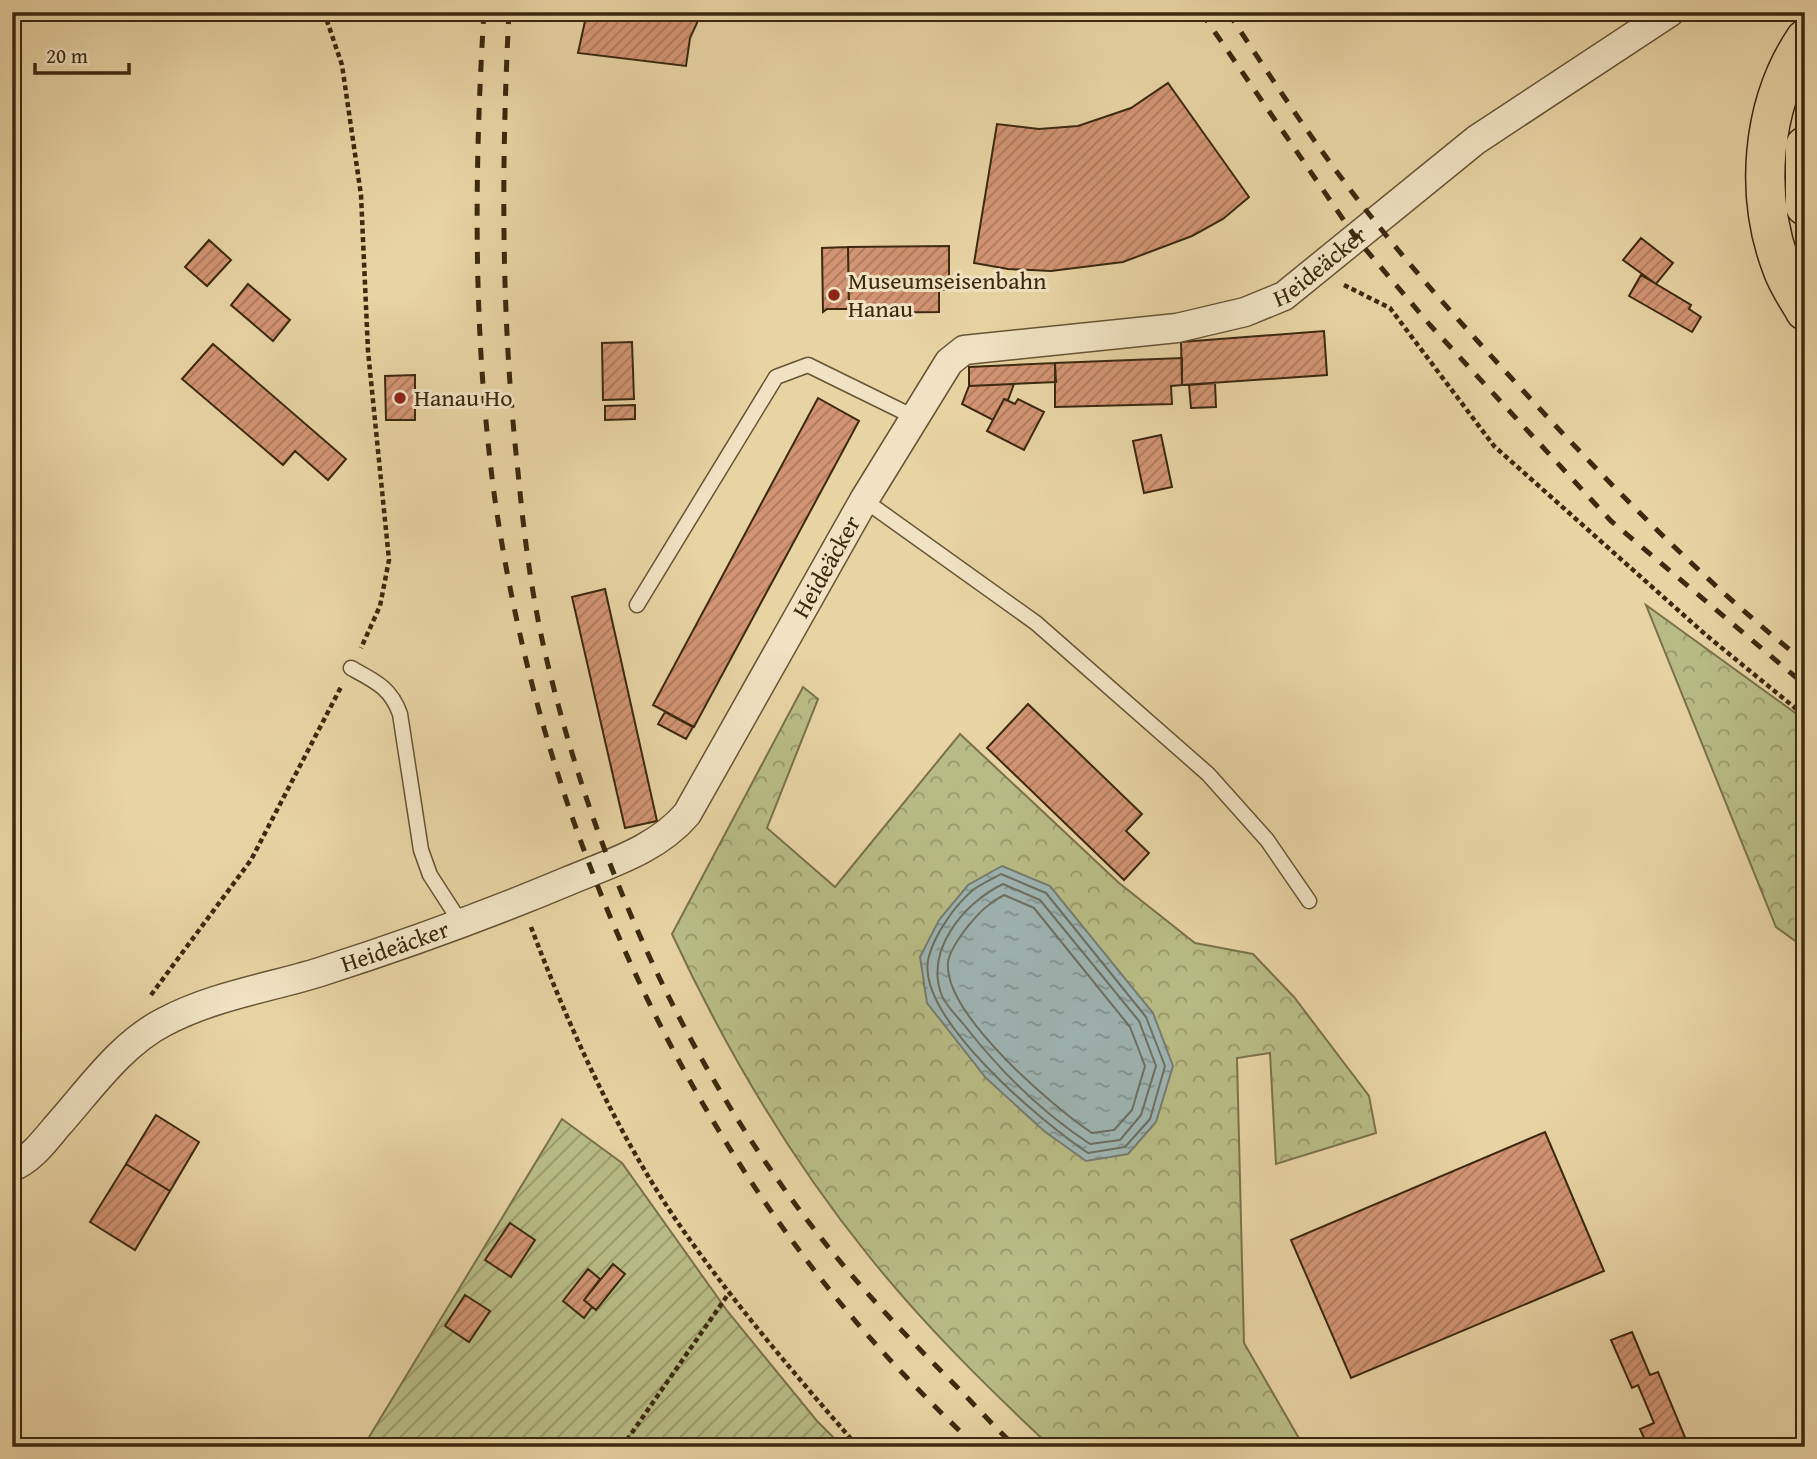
<svg xmlns="http://www.w3.org/2000/svg" width="1817" height="1459" font-family="'Gentium Book Plus',serif">
<defs>
<pattern id="forest-crowns" width="20" height="18" patternUnits="userSpaceOnUse" patternTransform="scale(1.75)"><rect width="20" height="18" fill="#b8bc84"/><path d="M2 6a3 3 0 1 1 6 0M12 15a3 3 0 1 1 6 0" fill="none" stroke="#97996a"/></pattern>
<pattern id="garden-furrows" width="10" height="10" patternUnits="userSpaceOnUse" patternTransform="scale(1.75)"><rect width="10" height="10" fill="#b8bc84"/><path d="M-1 1l2-2M0 10L10 0M9 11l2-2" fill="none" stroke="#97996a"/></pattern>
<pattern id="water-ripples" width="26" height="14" patternUnits="userSpaceOnUse" patternTransform="scale(1.75)"><rect width="26" height="14" fill="#9eb4b3"/><path d="M2 4q2-2 4 0t4 0M15 11q2-2 4 0t4 0" fill="none" stroke="#829290"/></pattern>
<pattern id="building-hatch" width="6" height="6" patternUnits="userSpaceOnUse" patternTransform="scale(1.75)"><rect width="6" height="6" fill="#d29472"/><path d="M-1 1l2-2M0 6l6-6M5 7l2-2" fill="none" stroke="#ac795c"/></pattern>
</defs>
<rect width="100%" height="100%" fill="#e8d3a3"/>
<filter id="stains"><feTurbulence type="fractalNoise" baseFrequency=".00286" numOctaves="4"/><feColorMatrix values="0 0 0 0 .2 0 0 0 0 .09 0 0 0 0 .02 0 0 0 .5 -.17"/></filter>
<radialGradient id="worn" r=".72"><stop offset=".6" stop-color="#630" stop-opacity="0"/><stop offset="1" stop-color="#630" stop-opacity=".3"/></radialGradient>
<path fill="url(#forest-crowns)" stroke="#7a724a" stroke-width="2" d="M 1646,605 L 1805,720 L 1805,948 L 1776,927 Z
M 803,687 L 818,699 L 767,828 L 835,887 L 960,734 L 1119,883 L 1195,943 L 1253,954 L 1294,997 L 1369,1096 L 1376,1133 L 1276,1164 L 1270,1053 L 1237,1058 L 1244,1343 L 1304,1447 L 1051,1447 C 987,1387 923,1324 868,1255 C 789,1157 725,1048 672,934 Z"/>
<path fill="url(#garden-furrows)" stroke="#7a724a" stroke-width="2" d="M 562,1119 L 622,1163 L 728,1312 L 817,1421 L 843,1447 L 363,1447 Z"/>
<path fill="url(#water-ripples)" stroke="#777c71" stroke-width="2" d="M 1002,866 L 1050,886 L 1153,1013 L 1173,1066 L 1156,1122 L 1128,1154 L 1086,1161 L 1044,1131 L 986,1078 L 927,1003 L 920,957 L 939,920 L 968,885 Z"/>
<g fill="none" stroke-linecap="round" stroke-linejoin="round">
<path stroke="#6d6e61" stroke-width="2" d="M 1001,874 L 1046,893 L 1146,1017 L 1165,1066 L 1150,1119 L 1125,1147 L 1088,1153 C 1044,1124 912,1015 929,956 C 935,934 955,905 973,890 C 981,884 992,879 1001,874 Z
M 1003,884 L 1040,900 L 1139,1021 L 1156,1066 L 1141,1115 L 1120,1140 L 1090,1144 C 1041,1112 1001,1072 965,1026 C 958,1017 946,1006 942,996 C 924,950 964,903 1003,884 Z
M 1004,895 L 1034,908 L 1130,1027 L 1145,1066 L 1132,1110 L 1114,1130 L 1092,1133 C 1052,1106 944,1014 948,963 C 949,951 961,935 968,926 C 979,913 988,903 1004,895 Z"/>
</g>
<path fill="url(#building-hatch)" stroke="#3c290f" stroke-width="2" d="M 587,12 L 702,12 L 690,38 L 686,66 L 578,53 Z
M 1168,83 L 1249,197 L 1223,219 L 1192,236 L 1123,262 L 1051,271 L 1008,269 L 974,263 L 997,124 L 1039,129 L 1078,126 L 1131,108 Z
M 1641,238 L 1673,263 L 1656,284 L 1623,260 Z
M 209,240 L 231,260 L 207,286 L 185,267 Z
M 949,246 L 949,290 L 939,290 L 939,312 L 849,313 L 848,247 Z
M 848,247 L 849,309 L 827,309 L 823,312 L 822,248 Z
M 1641,275 L 1691,305 L 1689,309 L 1701,317 L 1692,332 L 1629,296 Z
M 248,284 L 290,320 L 273,341 L 231,305 Z
M 1324,331 L 1327,375 L 1182,385 L 1181,342 Z
M 632,342 L 634,399 L 603,400 L 602,343 Z
M 213,344 L 346,459 L 328,480 L 295,451 L 283,465 L 182,379 Z
M 1182,358 L 1182,385 L 1171,386 L 1172,404 L 1055,407 L 1055,363 Z
M 1055,363 L 1056,382 L 969,386 L 969,367 Z
M 415,375 L 415,420 L 386,420 L 385,376 Z
M 1215,383 L 1216,407 L 1191,408 L 1189,385 Z
M 1014,384 L 1008,400 L 1004,399 L 993,420 L 962,404 L 969,386 Z
M 818,398 L 859,421 L 694,727 L 653,705 Z
M 1004,399 L 1015,404 L 1018,399 L 1044,412 L 1024,450 L 987,431 Z
M 635,405 L 635,419 L 605,420 L 605,406 Z
M 1161,435 L 1172,487 L 1144,493 L 1133,441 Z
M 605,589 L 657,821 L 625,828 L 572,597 Z
M 1028,704 L 1142,814 L 1126,831 L 1149,853 L 1124,880 L 987,748 Z
M 665,712 L 693,727 L 686,739 L 658,724 Z
M 156,1115 L 199,1142 L 170,1191 L 126,1164 Z
M 1545,1132 L 1604,1271 L 1351,1378 L 1291,1240 Z
M 126,1164 L 170,1191 L 135,1250 L 90,1222 Z
M 510,1223 L 535,1240 L 511,1277 L 485,1260 Z
M 613,1264 L 625,1274 L 596,1310 L 584,1300 Z
M 588,1269 L 600,1279 L 584,1300 L 592,1307 L 584,1318 L 563,1301 Z
M 465,1295 L 490,1311 L 469,1342 L 445,1326 Z
M 1632,1332 L 1650,1375 L 1658,1372 L 1689,1447 L 1648,1447 L 1640,1429 L 1654,1423 L 1638,1385 L 1632,1388 L 1611,1340 Z"/>
<g fill="none" stroke-linecap="round" stroke-linejoin="round">
<g stroke="#675434" stroke-width="17">
<path id="service" d="M 864,500 L 1036,623 L 1208,774 L 1267,840 L 1309,901
M 637,605 L 776,377 L 808,365 L 916,418
M 351,668 C 375,681 391,688 400,714 L 421,850 L 430,875 L 461,923"/>
</g>
<g stroke="#675434" stroke-width="31">
<g id="minor">
<path id="s1" d="M 12,1167 C 31,1160 46,1139 58,1125 C 90,1089 121,1044 164,1022 C 213,996 268,988 320,972 C 404,945 487,915 568,881 C 611,863 656,850 687,814 L 864,500 L 949,362 L 964,350 L 1177,328 L 1245,312 L 1284,296 L 1476,140 L 1670,12"/>
</g>
</g>
<g stroke="#3c290f" stroke-width="41">
<path id="trunk" d="M 1805,39 C 1761,105 1754,195 1782,268 C 1787,283 1797,297 1805,311
M 1805,146 L 1805,206"/>
</g>
<path stroke="#3c290f" stroke-width="4.5" stroke-dasharray="5 3.5" stroke-linecap="butt" d="M 324,12 L 342,65 L 361,195 L 368,351 L 389,560 L 380,606 L 361,648
M 1344,285 L 1390,308 L 1494,446 L 1706,635 L 1805,716
M 531,927 C 572,1035 622,1145 690,1240 C 742,1313 800,1380 858,1447
M 151,995 L 251,860 L 341,687
M 622,1447 L 729,1293"/>
<use href="#service" stroke="#f0e2c3" stroke-width="14"/>
<use href="#minor" stroke="#f0e2c3" stroke-width="28"/>
<use href="#trunk" stroke="#e8d3a3" stroke-width="38"/>
<path stroke="#3c290f" stroke-width="5" stroke-dasharray="12 12" stroke-linecap="butt" d="M 484,12 C 474,172 473,334 494,493 C 536,791 657,1084 851,1316 C 890,1362 933,1405 976,1447
M 509,12 C 501,167 501,319 518,472 C 524,536 532,599 547,661 C 597,869 688,1069 821,1238 C 862,1290 908,1338 955,1385 C 975,1405 995,1428 1016,1447
M 1201,12 L 1356,238 L 1430,325 L 1611,521 L 1805,685
M 1228,12 C 1275,84 1323,157 1377,224 C 1432,293 1492,357 1552,422 C 1631,506 1714,590 1805,662"/>
</g>
<g fill="#8f2418" stroke="#f0e2c3" stroke-width="2.5">
<circle cx="834" cy="295" r="7"/>
<circle cx="400" cy="398" r="7"/>
</g>
<g text-anchor="middle" stroke-width="6" stroke-linejoin="round" paint-order="stroke">
<g font-size="24" fill="#3c290f" stroke="#f0e2c3">
<text dy="8" stroke="none"><textPath href="#s1" startOffset="1692">Heideäcker</textPath></text>
<text dy="8" stroke="none"><textPath href="#s1" startOffset="1062">Heideäcker</textPath></text>
<text dy="8" stroke="none"><textPath href="#s1" startOffset="455">Heideäcker</textPath></text>
</g>
<g font-size="24" fill="#3c290f" stroke="#f0e2c3" text-anchor="start">
<text x="848" y="289">Museumseisenbahn<tspan x="848" dy="28">Hanau</tspan></text>
<text x="414" y="406">Hanau Ho</text>
</g>
</g>
<rect width="1817" height="1459" fill="none" stroke="#e8d3a3" stroke-width="42"/>
<rect x="14" y="14" width="1789" height="1431" fill="none" stroke="#3c290f" stroke-width="3.5"/>
<rect x="21" y="21" width="1775" height="1417" fill="none" stroke="#3c290f" stroke-width="2"/>
<path d="M35 63v10h94v-10" fill="none" stroke="#3c290f" stroke-width="3.5"/>
<text x="46" y="63" font-size="21" fill="#3c290f" stroke="#f0e2c3" stroke-width="5" paint-order="stroke">20 m</text>
<rect width="100%" height="100%" filter="url(#stains)"/>
<rect width="100%" height="100%" fill="url(#worn)"/>
</svg>
